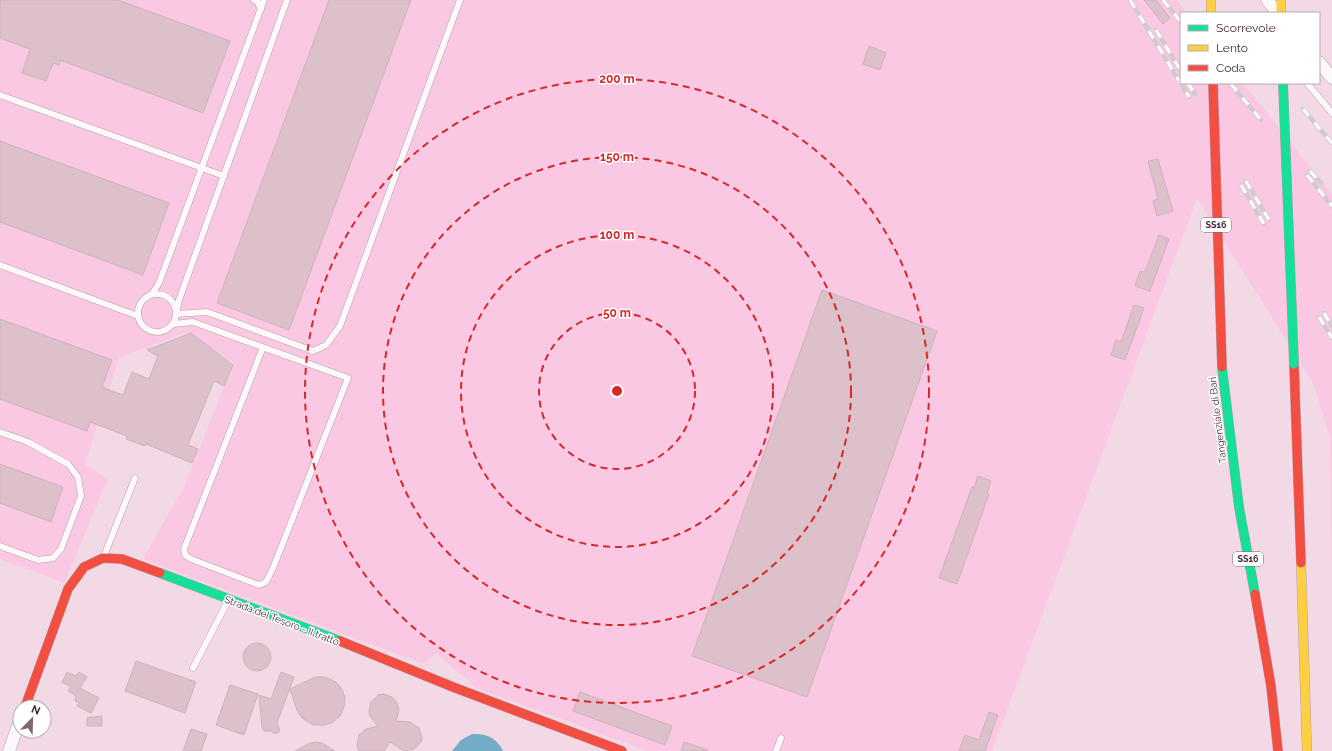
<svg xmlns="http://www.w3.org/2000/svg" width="1332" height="751" font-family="Raleway,sans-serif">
<rect width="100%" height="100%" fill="#f3d9e6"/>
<path fill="#fac8e2" d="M 0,0 L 1177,0 L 1187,13 L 1181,13 L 1181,83 L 1243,83 L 1332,194 L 1332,575 L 1330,437 L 1314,385 L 1197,198 L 992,751 L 648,751 L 474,687 L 470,682 L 436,653 L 424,664 L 143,559 L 184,486 L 234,363 L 187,332 L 119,358 L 85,464 L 108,479 L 64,583 L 0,559 Z"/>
<path fill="#74abc6" d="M 472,734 C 486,733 497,738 503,751 L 452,751 L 461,740 Z"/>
<path fill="#dcc0ca" stroke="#cdb1bb" d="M 0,0 L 118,0 L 230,41 L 203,113 L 60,60 L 59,65 L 53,63 L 46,81 L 22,73 L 30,49 L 0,38 Z
M 329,0 L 411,0 L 289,330 L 217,303 Z
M 1144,0 L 1156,0 L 1170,18 L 1163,24 Z
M 869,46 L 886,53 L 880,70 L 863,64 Z
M 0,141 L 169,203 L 143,275 L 0,222 Z
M 1158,159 L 1173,211 L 1157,216 L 1153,201 L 1158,199 L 1148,161 Z
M 1159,235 L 1169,239 L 1150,291 L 1135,286 L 1140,271 L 1145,272 Z
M 822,290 L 937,331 L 807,697 L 692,656 Z
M 1134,305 L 1144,308 L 1125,360 L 1111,355 L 1116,340 L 1121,342 Z
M 0,319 L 112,360 L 102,387 L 123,395 L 132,372 L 149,379 L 158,356 L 147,350 L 191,333 L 233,365 L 224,386 L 214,381 L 188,445 L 198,449 L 192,463 L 146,444 L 145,446 L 126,439 L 127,436 L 90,422 L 87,431 L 0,399 Z
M 0,464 L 63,487 L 51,522 L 0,503 Z
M 978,476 L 991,481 L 987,493 L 989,494 L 957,584 L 939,578 L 972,487 L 974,488 Z
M243 657a14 14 0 1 1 28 0a14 14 0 1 1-28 0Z
M 136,661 L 196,682 L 185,713 L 125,691 Z
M 67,672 L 76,676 L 79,672 L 87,677 L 80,688 L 99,698 L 91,713 L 77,706 L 79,703 L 75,701 L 76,696 L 68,691 L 71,687 L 62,682 Z
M 281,672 L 294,677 L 277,723 L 280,731 L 276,734 L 271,731 L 264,731 L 262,728 L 259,695 L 271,699 Z
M 315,677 L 325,677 L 336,682 L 342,689 L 345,698 L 344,707 L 340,716 L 333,722 L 325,725 L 313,725 L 302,718 L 297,710 L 290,689 Z
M 230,685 L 258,694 L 244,735 L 216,725 Z
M 580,692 L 672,726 L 665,745 L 573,711 Z
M 383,694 L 392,697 L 396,701 L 399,710 L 396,721 L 410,722 L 419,728 L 422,737 L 421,742 L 414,749 L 404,751 L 390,742 L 384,751 L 359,751 L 357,745 L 359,735 L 366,729 L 378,726 L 370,716 L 369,711 L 371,702 L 378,695 Z
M 989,712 L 998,715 L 985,751 L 959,751 L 965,735 L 979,740 Z
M 102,716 L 102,726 L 87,726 L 87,718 Z
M 191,729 L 207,734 L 201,751 L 183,751 Z
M 315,742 L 322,743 L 335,751 L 295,751 L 310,743 Z
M 684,742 L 708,750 L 707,751 L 681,751 Z"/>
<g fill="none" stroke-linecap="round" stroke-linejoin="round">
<g stroke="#b69dab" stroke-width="7">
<path id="lane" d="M 254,0 L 257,1 L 261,9
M 287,0 L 179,300 L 176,314 L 207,312 L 313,351 L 326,345 L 340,326 L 460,0
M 1307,83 L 1332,113
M 0,95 L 224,176
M 0,265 L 138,316
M138 313a19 19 0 1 1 38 0a19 19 0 1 1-38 0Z
M 152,294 L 159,283 L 264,0
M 173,324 L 193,322 L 348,378 L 273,568 L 266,582 L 259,585 L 191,559 L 185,555 L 184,549 L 263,347
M 0,432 L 28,442 L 68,464 L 78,477 L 81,496 L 61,549 L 53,558 L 38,560 L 0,546
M 104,556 L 135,478
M 193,668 L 228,601
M 776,751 L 781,738"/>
</g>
<g stroke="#b69dab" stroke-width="13">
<path id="street" d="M 1267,0 L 1278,13
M 1319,62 L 1332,78
M 9,751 L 20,720"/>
</g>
<g stroke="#b69dab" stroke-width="10">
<path id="fast" d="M 1222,367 L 1239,507 L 1255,594
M 160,573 L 340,641"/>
</g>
<g stroke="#b69dab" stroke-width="10">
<path id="slow" d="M 1211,0 L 1211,13
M 1281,0 L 1281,13
M 1301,563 L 1307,751"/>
</g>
<g stroke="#b69dab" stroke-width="10">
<path id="jam" d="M 1294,364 L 1301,563
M 1255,594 L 1271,686 L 1278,751
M 340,641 L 453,687 L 622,751
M 25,707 L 68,589 L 84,567 L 103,558 L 122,559 L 160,573"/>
</g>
<use href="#lane" stroke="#fdf9fb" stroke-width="6"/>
<use href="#street" stroke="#fdf9fb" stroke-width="12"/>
<use href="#fast" stroke="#16e098" stroke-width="9"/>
<use href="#slow" stroke="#ffcf43" stroke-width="9"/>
<use href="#jam" stroke="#f24e42" stroke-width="9"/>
<g stroke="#d2cbce" stroke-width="4.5">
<path id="rail" d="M 1130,0 L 1189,97
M 1163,0 L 1181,22
M 1156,30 L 1181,71
M 1188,83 L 1195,94
M 1231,84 L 1261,120
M 1303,109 L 1332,143
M 1310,171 L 1321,183
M 1307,175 L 1332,206
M 1246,181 L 1269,220
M 1241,185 L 1264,224
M 1324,313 L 1332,326
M 1319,317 L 1332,338"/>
</g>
<use href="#rail" stroke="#fff" stroke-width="3" stroke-dasharray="9" stroke-linecap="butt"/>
<g stroke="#b69dab" stroke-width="10" stroke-linecap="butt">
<path id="fast-bridge" d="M 1283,83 L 1294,364"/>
</g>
<g stroke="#b69dab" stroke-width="10" stroke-linecap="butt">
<path id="jam-bridge" d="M 1213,83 L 1222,367"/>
</g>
<use href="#fast-bridge" stroke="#16e098" stroke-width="9"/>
<use href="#jam-bridge" stroke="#f24e42" stroke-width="9"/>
</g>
<g fill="none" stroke="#d62828" stroke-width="2" stroke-dasharray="7 5">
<circle cx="617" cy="391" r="78"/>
<circle cx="617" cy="391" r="156"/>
<circle cx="617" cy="391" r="234"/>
<circle cx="617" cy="391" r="312"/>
</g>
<g text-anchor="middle" stroke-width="3" stroke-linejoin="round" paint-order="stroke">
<g fill="#fff" stroke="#7d6874" stroke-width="1">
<rect x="1201" y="218" width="30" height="14" rx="3"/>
<rect x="1233" y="552" width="30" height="14" rx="3"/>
</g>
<g font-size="9" font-weight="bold" fill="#452738">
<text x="1216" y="228">SS16</text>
<text x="1248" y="562">SS16</text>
</g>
<g font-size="10" fill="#452738" stroke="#fff">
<text transform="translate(1217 420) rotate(-97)" y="4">Tangenziale di Bari</text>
<text transform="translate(282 620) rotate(21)" y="4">Strada del Tesoro - II tratto</text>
</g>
</g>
<circle cx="617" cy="391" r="6" fill="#d62828" stroke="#fff" stroke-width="2"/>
<g font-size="12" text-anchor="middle" font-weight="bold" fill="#d62828" stroke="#fff" stroke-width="3" stroke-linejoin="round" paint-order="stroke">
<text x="617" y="83">200 m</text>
<text x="617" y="161">150 m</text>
<text x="617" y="239">100 m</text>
<text x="617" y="317">50 m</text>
</g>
<rect x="1180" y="12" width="140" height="72" fill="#ffffff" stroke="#b5a9af"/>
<rect x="1188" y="25" width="20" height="6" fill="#16e098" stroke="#b5a9af"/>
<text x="1216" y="32" font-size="12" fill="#452738">Scorrevole</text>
<rect x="1188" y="45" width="20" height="6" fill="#ffcf43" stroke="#b5a9af"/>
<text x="1216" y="52" font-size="12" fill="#452738">Lento</text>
<rect x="1188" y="65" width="20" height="6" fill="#f24e42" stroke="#b5a9af"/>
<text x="1216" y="72" font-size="12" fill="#452738">Coda</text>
<g transform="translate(32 719) rotate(23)"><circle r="19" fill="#ffffff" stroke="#b5a9af"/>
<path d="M0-3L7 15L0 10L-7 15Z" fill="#826575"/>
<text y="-6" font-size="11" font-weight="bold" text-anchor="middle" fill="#452738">N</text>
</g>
</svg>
